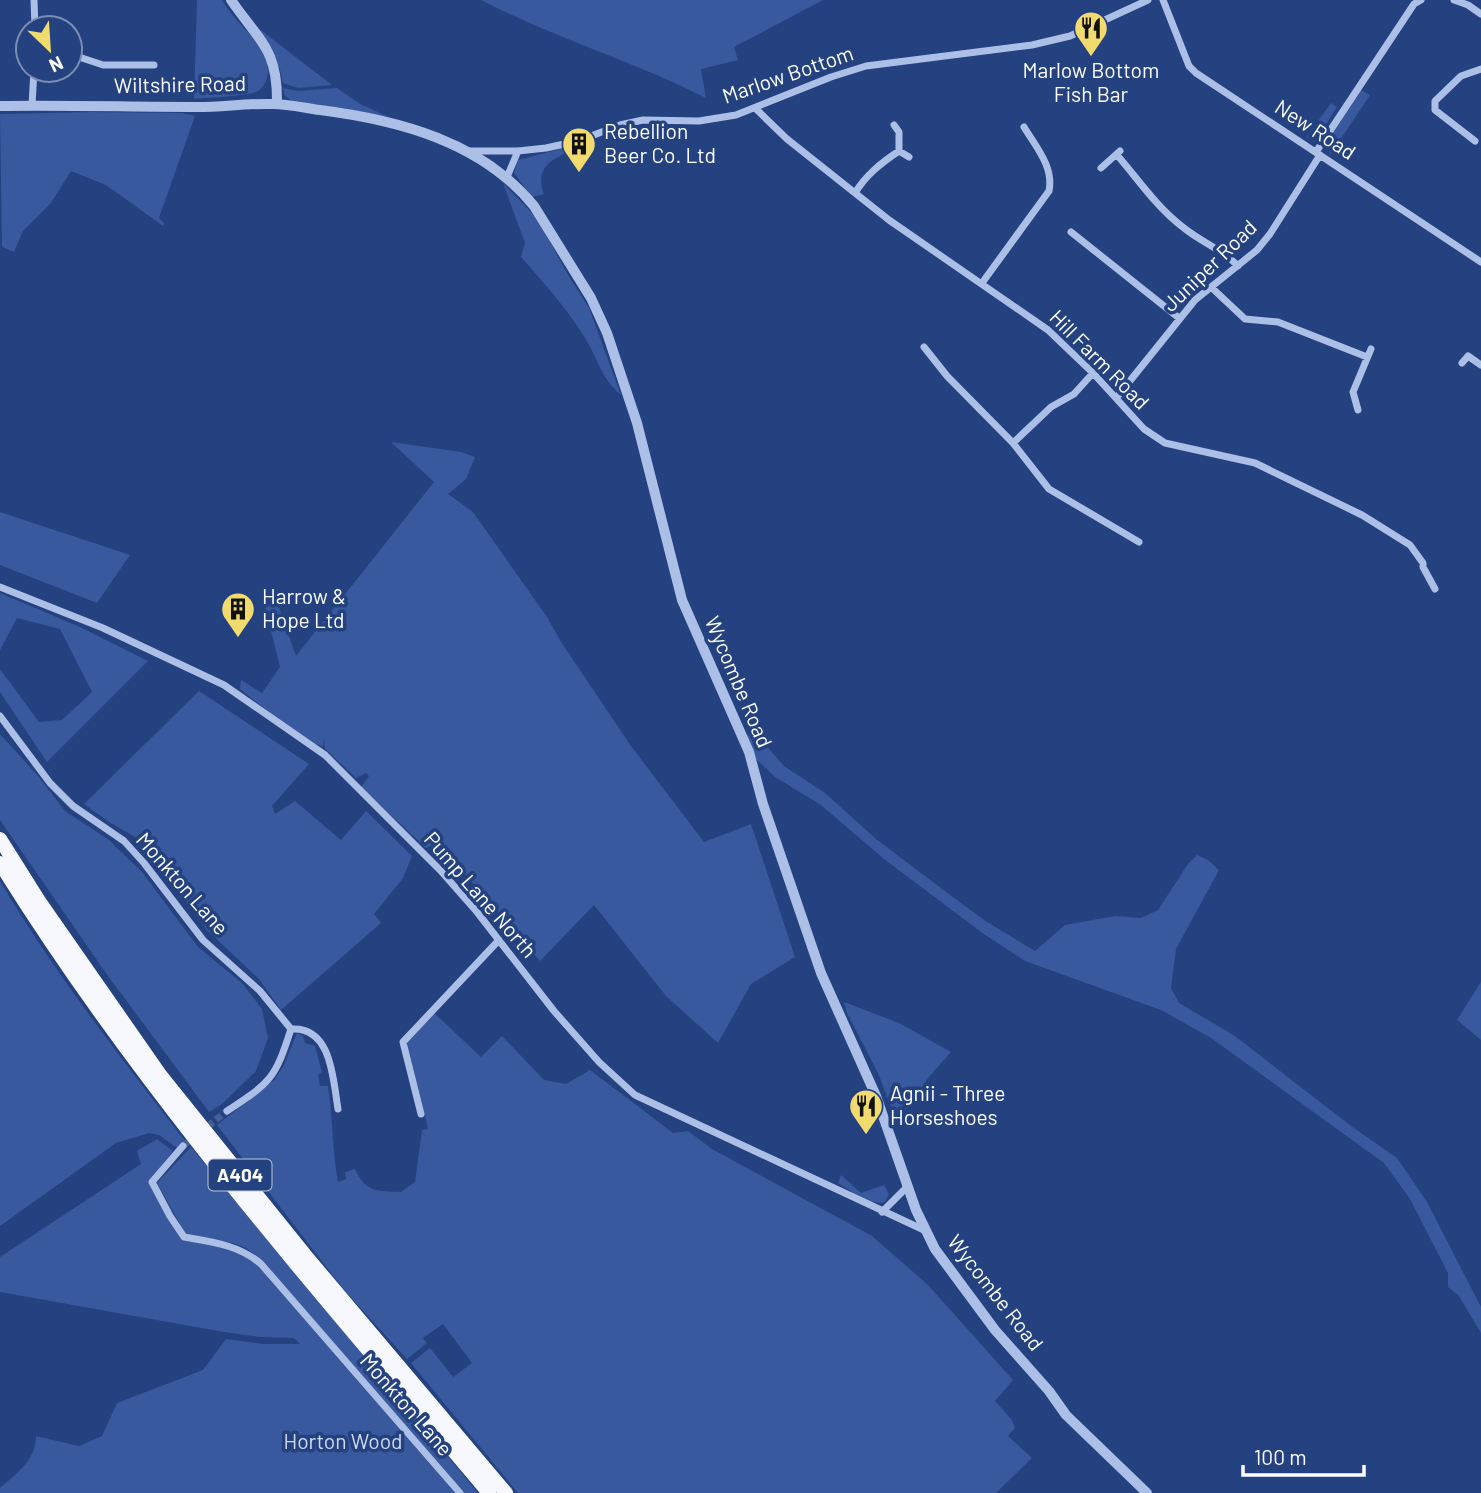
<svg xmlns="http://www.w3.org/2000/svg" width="1481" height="1493" font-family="Barlow,sans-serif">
<rect width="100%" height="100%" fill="#244180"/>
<path fill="#39599e" d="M 197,0 L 222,0 C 232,18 248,30 260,47 C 269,59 273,81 258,91 C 251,96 206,98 194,99 Z
M 481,0 L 823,0 L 734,47 L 738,60 L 701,69 L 706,98 C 633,61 554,38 481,0 Z
M 258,28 L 332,85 L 298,88 L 283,83 C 279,59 270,48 258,28 Z
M 283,88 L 298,91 L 337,88 L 360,104 L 389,117 L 342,108 L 295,103 L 285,96 Z
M 1361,90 L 1370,95 L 1330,155 L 1328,141 Z
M 1331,103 L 1337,107 L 1319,135 L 1306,138 Z
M 92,112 L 182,113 L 195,116 L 159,218 L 164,223 L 163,226 L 106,185 L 71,171 L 51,203 L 23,231 L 14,252 L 2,247 L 0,114 Z
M 572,146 L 574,150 C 552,158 534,168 544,194 L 532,197 L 514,173 L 518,160 Z
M 503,183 L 537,218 L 568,275 L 589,308 L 621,395 C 599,376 598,357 583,335 C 565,306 543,282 521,257 L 525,243 Z
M 391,442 L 461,452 L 475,457 L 466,479 L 448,494 L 473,512 L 547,617 L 561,642 L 631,746 L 704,842 L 751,824 L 795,957 L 751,984 L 718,1043 L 666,996 L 594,905 L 540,961 L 437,842 L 426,848 L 361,787 L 369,776 L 366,773 L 356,778 L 325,749 L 324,738 L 323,747 L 316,744 L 278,719 L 240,689 L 241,680 L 262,693 L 280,667 L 264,603 L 269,592 L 273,590 L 296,656 L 434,482 Z
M 0,512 L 130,555 L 97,603 L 0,565 Z
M 0,593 L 80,627 L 148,661 L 47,762 L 0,692 L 0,669 L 39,722 L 62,720 L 92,692 L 60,629 L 17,618 L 0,650 Z
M 199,691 L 309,764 L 272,806 L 275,814 L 295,801 L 341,840 L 366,811 L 412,856 L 403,878 L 374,914 L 381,923 L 281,1010 L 259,979 L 207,930 L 181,895 L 184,882 L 142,841 L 109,822 L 84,804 Z
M 755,733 L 784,766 L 825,793 L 876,839 L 942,889 L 984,920 L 1035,951 L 1065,925 L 1115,916 L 1141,918 L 1158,910 L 1188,864 L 1197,855 L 1208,860 L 1219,870 L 1176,949 L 1171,988 L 1179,1003 L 1235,1036 L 1351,1126 L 1397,1158 L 1427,1202 L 1481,1307 L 1481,1333 L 1459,1296 L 1448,1287 L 1448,1273 L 1410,1199 L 1384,1163 L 1211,1038 L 1161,1010 L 1025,961 L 981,932 L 884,859 L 821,805 L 775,777 L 756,759 L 746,736 Z
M 0,734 L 38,776 L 65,811 L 109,840 L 142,872 L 198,947 L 243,984 L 262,1009 L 268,1038 L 256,1071 L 222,1104 L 209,1112 L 108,976 L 0,820 Z
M 0,881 C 54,972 120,1057 185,1141 L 177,1148 L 159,1135 L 149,1133 L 116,1143 L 0,1226 Z
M 1481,982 L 1481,1040 L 1457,1020 Z
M 844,1002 L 899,1023 L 951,1052 L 929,1077 L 897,1122 L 878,1073 L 847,1013 Z
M 432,1011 L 481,1057 L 502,1036 L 544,1080 L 566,1084 L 590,1070 L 673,1133 L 688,1131 L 712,1149 L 872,1236 L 928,1285 L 1013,1380 L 995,1401 L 1012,1420 L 1015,1428 L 1008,1436 L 1032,1458 L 996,1493 L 518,1493 L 411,1363 L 430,1348 L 453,1377 L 472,1363 L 443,1324 L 423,1338 L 427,1343 L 407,1359 L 344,1290 L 217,1125 L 275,1079 L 284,1065 L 297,1033 L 303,1036 L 305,1043 L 315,1046 L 322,1072 L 318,1075 L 320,1086 L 328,1086 C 333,1118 332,1150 338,1182 L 346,1179 L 345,1172 L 355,1169 C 366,1193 377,1191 401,1192 L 415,1182 L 422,1130 L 428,1129 L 407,1042 Z
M 157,1139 L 173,1151 L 149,1183 L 181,1239 L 226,1249 L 252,1259 L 455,1493 L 0,1493 L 0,1488 C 17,1473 36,1460 36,1436 L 79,1446 L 102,1436 L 117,1403 L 203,1370 L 226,1339 L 264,1344 L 300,1344 L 294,1338 L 260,1337 L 224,1332 L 0,1292 L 0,1257 L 141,1164 L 137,1151 Z
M 191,1147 L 478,1493 L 464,1493 L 264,1263 L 246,1248 L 233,1243 L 186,1235 L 157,1183 Z
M 841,1175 L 861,1193 L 884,1185 L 889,1194 L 885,1202 C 868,1206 852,1191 838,1183 Z"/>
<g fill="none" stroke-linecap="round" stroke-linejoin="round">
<path stroke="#455e93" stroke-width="7" stroke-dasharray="7 3.5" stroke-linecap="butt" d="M 183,1146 L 227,1111"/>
<path stroke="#abbfe7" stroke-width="7" d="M 34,0 L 35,28
M 1163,0 L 1189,66 L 1196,73 L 1481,262
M 1454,0 L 1468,5 L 1481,14
M 70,54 L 103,65 L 154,65
M 32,105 L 34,70
M 755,108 L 787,139 L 889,220 L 1048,330 L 1093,373 L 1144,429 L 1165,443 L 1255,463 L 1362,515 L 1410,545 L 1423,563 L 1423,567 L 1435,589
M 894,125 L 899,132 L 899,151 L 909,157
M 1475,141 L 1435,110 L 1435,101 L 1461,76 L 1481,69
M 468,151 L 518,151 L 546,148 L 578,141 L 620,125 L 643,120 L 699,121 L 736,115 L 831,77 L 866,66 L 1032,45 L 1070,36 L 1148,0
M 1316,152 L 1414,4 L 1421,0
M 1117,155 C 1138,179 1157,208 1184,228 C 1201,242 1222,249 1238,266
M 1101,168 L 1120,151
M 507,177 L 518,151
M 855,193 C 866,175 881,163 899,151
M 1071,232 L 1179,318
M 982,283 L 1049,191 C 1054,167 1036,147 1024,127
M 1212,288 L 1245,319 L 1278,322 L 1367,357
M 924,347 L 947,376 L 1013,443 L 1049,489 L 1139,542
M 1462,363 L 1468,356 L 1481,365
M 1117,397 L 1195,300 L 1257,250 L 1270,234 L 1320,155
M 1358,410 L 1353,392 L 1371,349
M 1013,443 L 1051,407 L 1074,394 L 1093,373
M 0,587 L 103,628 L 224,685 L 325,755 L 440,870 L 477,912 L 554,1011 L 599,1062 L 635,1095 L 926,1231
M 0,716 L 50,783 L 73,806 L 124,841 L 144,863 L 203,940 L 260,991 L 291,1029
M 291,1029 C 332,1026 333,1080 338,1109
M 227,1111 C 271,1082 275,1079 291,1029
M 421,1114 L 403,1042 L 499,940
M 183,1146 L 152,1182 L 170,1216 L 184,1237 C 213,1242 239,1245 261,1264 L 460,1493
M 882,1212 L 908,1186"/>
<path stroke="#abbfe7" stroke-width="10" d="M 231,0 C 260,42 278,49 277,104
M 0,106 C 66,105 132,107 198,107 C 223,107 248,103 273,104 C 288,104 305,108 320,110 C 399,120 482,142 534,206 L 591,298 L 607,333 L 637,423 L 682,600 L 749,752 L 763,804 L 821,973 L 876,1096 L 916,1210 L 935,1249 L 995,1330 L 1049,1391 L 1066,1415 L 1147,1493"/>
<path stroke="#f6f8fe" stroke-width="14" d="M 0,839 L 39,901 L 161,1076 L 305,1255 L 506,1493
M 0,863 C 140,1089 318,1290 489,1493"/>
</g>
<defs>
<g id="restaurant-pin" transform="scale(1.75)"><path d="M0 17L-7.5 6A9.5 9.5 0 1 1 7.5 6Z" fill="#f1db6f" stroke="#244180"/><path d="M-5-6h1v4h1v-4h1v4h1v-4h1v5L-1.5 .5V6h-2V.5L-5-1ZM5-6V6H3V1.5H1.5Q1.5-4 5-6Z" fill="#111"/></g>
<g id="building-pin" transform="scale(1.75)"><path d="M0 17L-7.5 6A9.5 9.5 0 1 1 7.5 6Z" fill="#f1db6f" stroke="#244180"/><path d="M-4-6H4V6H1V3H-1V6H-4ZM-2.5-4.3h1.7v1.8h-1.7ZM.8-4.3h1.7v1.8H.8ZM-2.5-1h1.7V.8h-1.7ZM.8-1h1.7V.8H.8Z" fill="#111"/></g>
</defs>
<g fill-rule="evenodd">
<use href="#restaurant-pin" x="1091" y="28"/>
<use href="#building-pin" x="579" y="144"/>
<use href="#building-pin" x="238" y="609"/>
<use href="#restaurant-pin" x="866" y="1106"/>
</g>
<g text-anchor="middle" stroke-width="7" stroke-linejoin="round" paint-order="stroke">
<rect fill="#244180" stroke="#bdc6d9" stroke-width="2" x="208.5" y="1159.5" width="63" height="31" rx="5"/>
<g font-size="19" font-weight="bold" fill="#fff">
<text x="240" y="1182">A404</text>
</g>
<g font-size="21" fill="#fff" stroke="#244180" text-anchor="start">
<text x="1091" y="78" text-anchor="middle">Marlow Bottom<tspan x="1091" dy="24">Fish Bar</tspan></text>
<text x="604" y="139">Rebellion<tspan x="604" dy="24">Beer Co. Ltd</tspan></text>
<text x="262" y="604">Harrow &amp;<tspan x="262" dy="24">Hope Ltd</tspan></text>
<text x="890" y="1101">Agnii - Three<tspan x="890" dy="24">Horseshoes</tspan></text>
</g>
<g font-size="21" fill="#fff" stroke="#244180">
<text transform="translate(788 75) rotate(-19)" y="7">Marlow Bottom</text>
<text transform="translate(180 85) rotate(-1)" y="7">Wiltshire Road</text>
<text transform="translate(1315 130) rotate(33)" y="7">New Road</text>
<text transform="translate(1210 266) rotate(-44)" y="7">Juniper Road</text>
<text transform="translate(1099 360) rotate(45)" y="7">Hill Farm Road</text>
<text transform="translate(738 682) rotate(67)" y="7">Wycombe Road</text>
<text transform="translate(182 884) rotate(49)" y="7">Monkton Lane</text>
<text transform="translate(480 895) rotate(49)" y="7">Pump Lane North</text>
<text transform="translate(995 1293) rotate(52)" y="7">Wycombe Road</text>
<text transform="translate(406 1405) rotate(49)" y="7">Monkton Lane</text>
</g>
<g font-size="21" fill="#cedbf5" stroke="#244180">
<text x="343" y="1449">Horton Wood</text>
</g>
</g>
<g transform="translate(49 49) rotate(155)"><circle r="33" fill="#244180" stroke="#7c8db3" stroke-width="2"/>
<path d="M0-5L12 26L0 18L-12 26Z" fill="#f1db6f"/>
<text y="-10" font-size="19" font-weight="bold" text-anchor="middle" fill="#ffffff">N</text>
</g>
<path d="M1243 1465v10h121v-10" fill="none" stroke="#ffffff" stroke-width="3.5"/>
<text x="1254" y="1465" font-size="21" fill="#ffffff" stroke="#244180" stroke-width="5" paint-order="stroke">100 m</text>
</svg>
